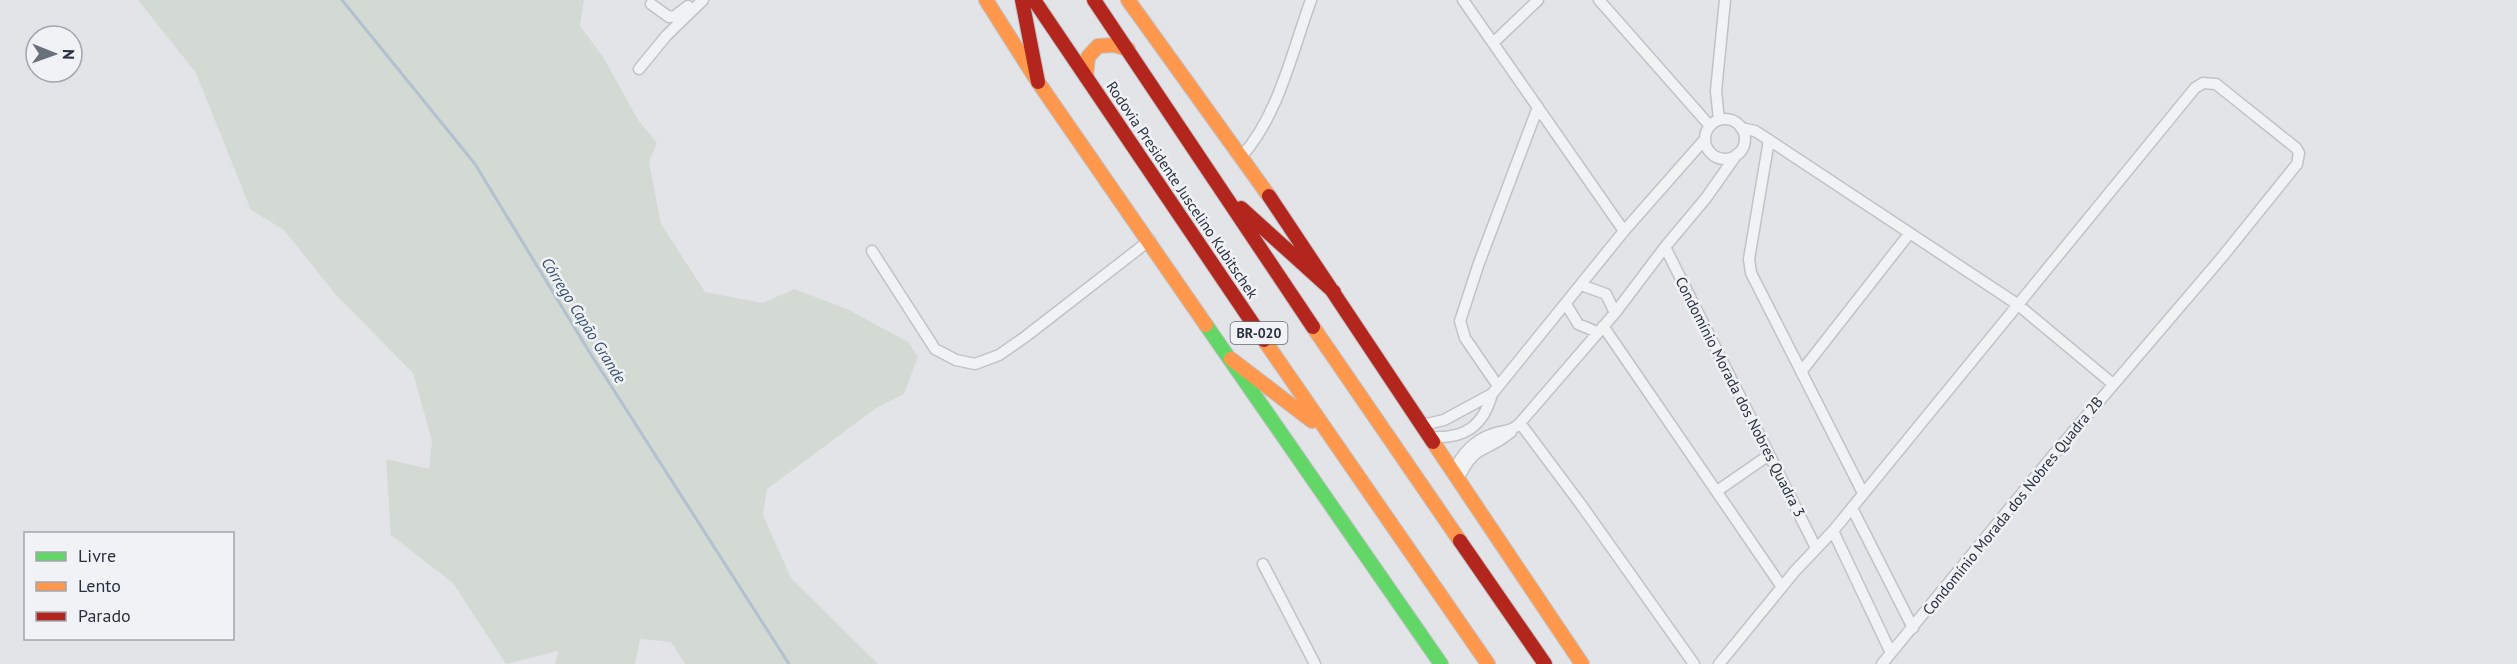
<svg xmlns="http://www.w3.org/2000/svg" width="2517" height="664" font-family="'PT Sans',sans-serif">
<rect width="100%" height="100%" fill="#e2e4e7"/>
<path fill="#d3dad3" d="M 138,0 L 584,0 L 580,26 L 603,57 L 638,120 L 657,143 L 649,162 L 661,224 L 705,292 L 763,303 L 794,289 L 847,309 L 908,342 L 918,357 L 904,394 L 876,408 L 767,489 L 763,515 L 791,578 L 878,664 L 685,664 L 671,642 L 640,639 L 635,664 L 555,664 L 558,651 L 506,664 L 453,583 L 391,535 L 386,459 L 429,469 L 432,441 L 413,373 L 336,295 L 284,230 L 251,210 L 196,73 Z"/>
<g fill="none" stroke-linecap="round" stroke-linejoin="round">
<path stroke="#b2c0d0" stroke-width="3" d="M 342,0 L 475,164 L 590,353 L 789,664"/>
<g stroke="#c0c2c5" stroke-width="13">
<path id="street" d="M 1463,0 L 1624,231
M 1599,0 L 1710,126
M 651,4 L 669,17 L 675,16 L 688,6
M 1493,43 L 1538,0
M 639,69 L 666,36 L 703,0
M1705 139a20 20 0 1 1 40 0a20 20 0 1 1-40 0Z
M 1719,120 L 1716,91 L 1725,0
M 1741,128 L 1755,131 L 1769,140 L 2017,304 L 2113,384
M 1769,140 L 1749,259 L 1751,273 L 1863,493
M 1242,156 C 1279,114 1292,52 1311,0
M 1665,247 L 1816,548
M 872,251 L 935,349 L 956,360 L 975,364 L 999,355 L 1025,337 L 1150,240
M 1581,285 L 1606,294 L 1615,313
M 1566,304 L 1578,324 L 1597,332
M 1603,326 L 1782,587
M 1801,372 L 1909,234
M 1498,386 L 1465,338 L 1460,321 L 1479,263 L 1538,107
M 1520,423 L 1582,506 L 1694,664
M 1422,425 L 1444,420 L 1492,394
M 1431,437 C 1464,439 1483,427 1492,394 L 1624,231 L 1705,139
M 1453,472 C 1461,455 1472,442 1490,435 C 1501,430 1511,433 1520,423 L 1615,313 L 1665,247 L 1706,198 L 1737,154
M 1458,480 C 1475,442 1485,454 1511,432
M 1717,491 L 1769,455
M 1852,508 L 1913,628
M 1833,531 L 1891,653
M 1263,564 L 1315,664
M 1719,664 L 1795,571 L 1833,531 L 2195,88 L 2203,83 L 2216,84 L 2296,148 L 2299,153 L 2297,164 L 2223,256 L 2055,453 L 1882,664"/>
</g>
<g stroke="#c0c2c5" stroke-width="16">
<path id="fast" d="M 1206,325 L 1441,664"/>
</g>
<g stroke="#c0c2c5" stroke-width="16">
<path id="slow" d="M 986,0 L 1038,82 L 1206,325
M 1128,0 L 1269,196
M 1086,77 L 1088,57 L 1098,46 L 1114,45 L 1128,49
M 1313,327 L 1460,541
M 1264,340 L 1488,664
M 1231,359 L 1312,421
M 1433,442 L 1582,664"/>
</g>
<g stroke="#c0c2c5" stroke-width="16">
<path id="jam" d="M 1022,0 L 1038,82
M 1034,0 L 1264,340
M 1094,0 L 1313,327
M 1269,196 L 1433,442
M 1241,208 L 1334,292
M 1460,541 L 1545,664"/>
</g>
<use href="#street" stroke="#f1f2f4" stroke-width="10"/>
<use href="#fast" stroke="#63d668" stroke-width="14"/>
<use href="#slow" stroke="#ff974d" stroke-width="14"/>
<use href="#jam" stroke="#b3261e" stroke-width="14"/>
</g>
<g text-anchor="middle" stroke-width="5" stroke-linejoin="round" paint-order="stroke">
<rect fill="#f0f2f6" stroke="#656b76" stroke-width="1.5" x="1230.5" y="322" width="57" height="22" rx="4.5"/>
<g font-size="14" font-weight="bold" fill="#2a313f">
<text x="1259" y="338">BR-020</text>
</g>
<g font-size="15" fill="#2a313f" stroke="#f0f2f6">
<text transform="translate(1182 190) rotate(56)" y="5">Rodovia Presidente Juscelino Kubitschek</text>
<text transform="translate(1740 397) rotate(63)" y="5">Condomínio Morada dos Nobres Quadra 3</text>
<text transform="translate(2013 506) rotate(-51)" y="5">Condomínio Morada dos Nobres Quadra 2B</text>
</g>
<g font-size="16" font-style="italic" fill="#375070" stroke="#f0f2f6">
<text transform="translate(584 320) rotate(58)" y="6">Córrego Capão Grande</text>
</g>
</g>
<rect x="24" y="532" width="210" height="108" fill="#f0f2f6" stroke="#a1a5ad" stroke-width="1.5"/>
<rect x="36" y="552" width="30" height="9" fill="#63d668" stroke="#a1a5ad" stroke-width="1.5"/>
<text x="78" y="562" font-size="18" fill="#2a313f">Livre</text>
<rect x="36" y="582" width="30" height="9" fill="#ff974d" stroke="#a1a5ad" stroke-width="1.5"/>
<text x="78" y="592" font-size="18" fill="#2a313f">Lento</text>
<rect x="36" y="612" width="30" height="9" fill="#b3261e" stroke="#a1a5ad" stroke-width="1.5"/>
<text x="78" y="622" font-size="18" fill="#2a313f">Parado</text>
<g transform="translate(54 54) rotate(91)"><circle r="28" fill="#f0f2f6" stroke="#a1a5ad" stroke-width="1.5"/>
<path d="M0-4.5L10 22L0 15L-10 22Z" fill="#6a707a"/>
<text y="-9" font-size="16" font-weight="bold" text-anchor="middle" fill="#2a313f">N</text>
</g>
</svg>
